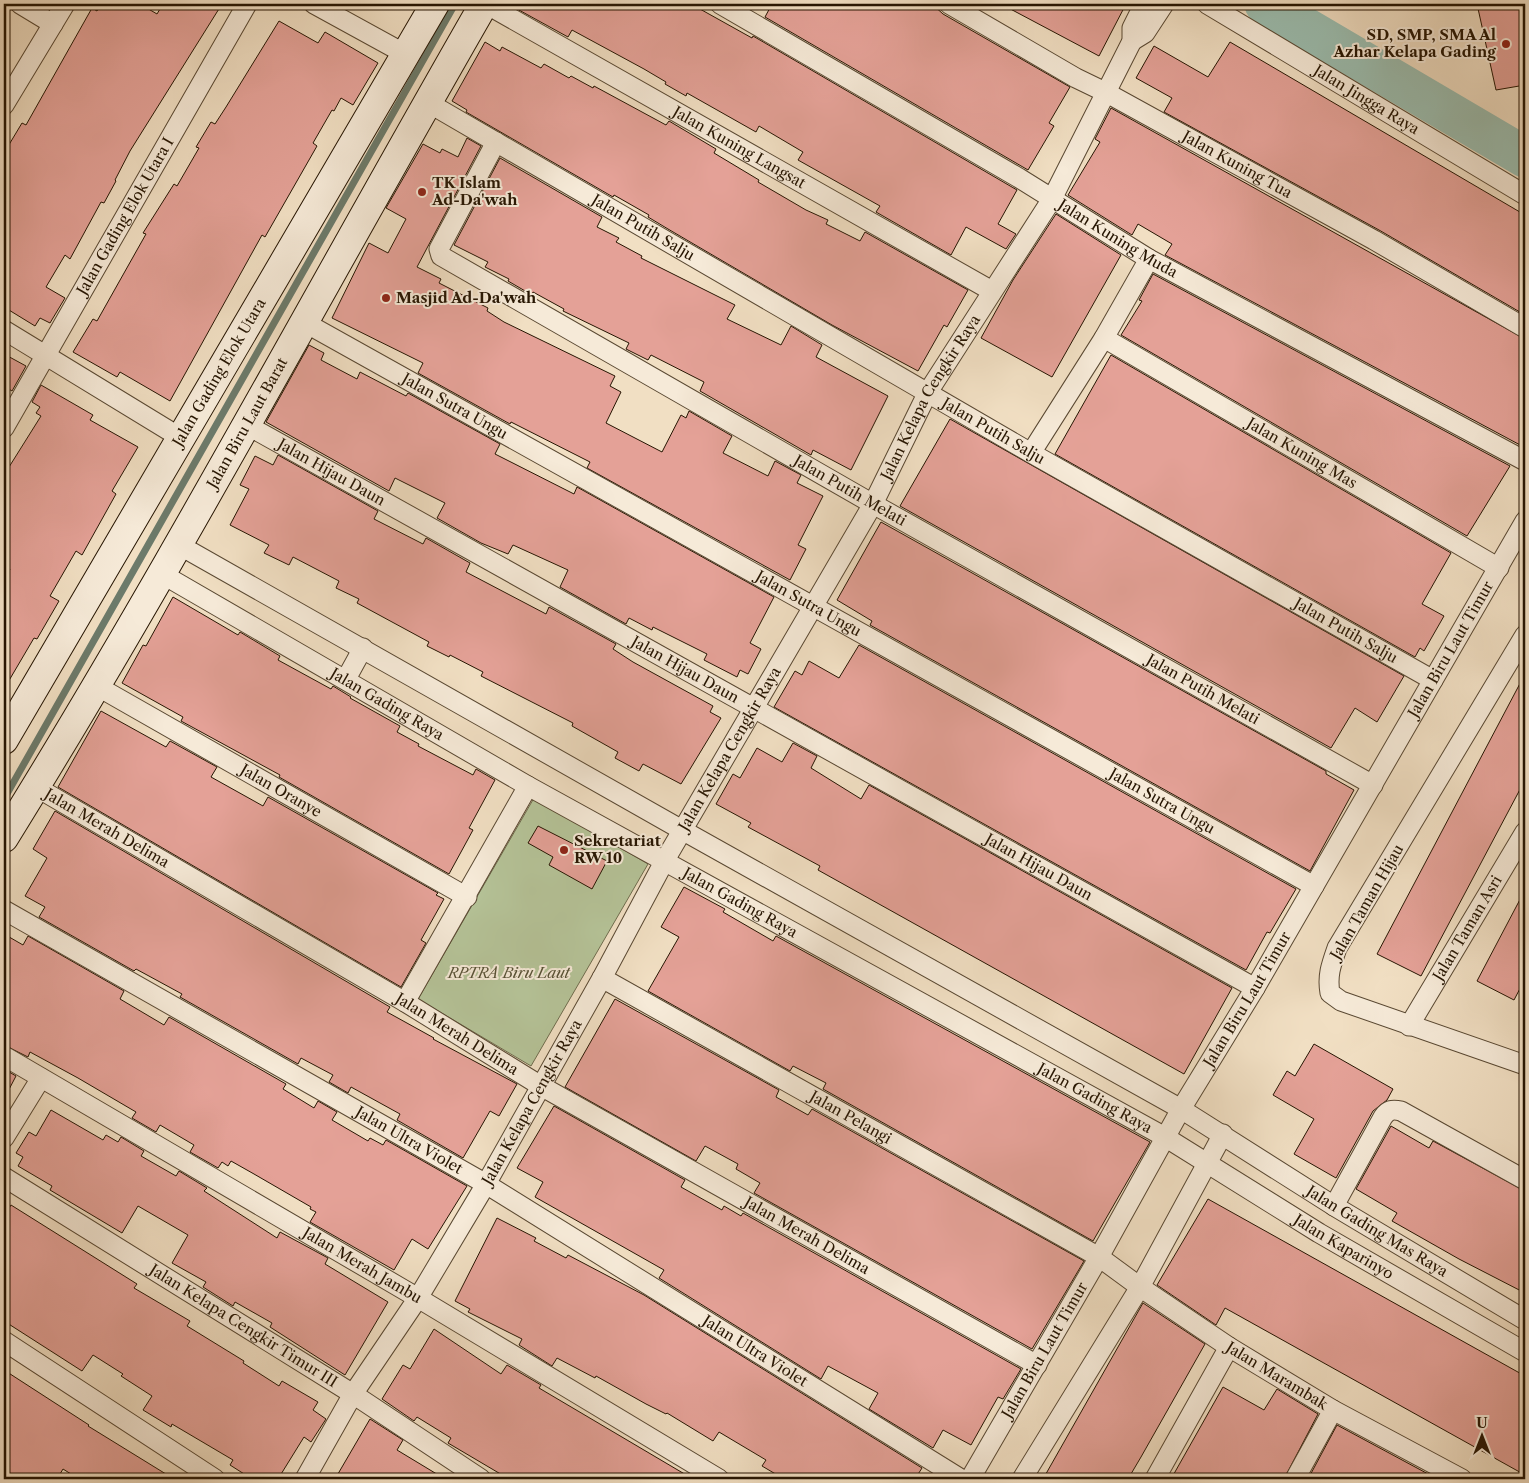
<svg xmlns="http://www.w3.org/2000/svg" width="1529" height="1483" font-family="'Libre Caslon Text',serif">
<rect width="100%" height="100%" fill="#f1dfc3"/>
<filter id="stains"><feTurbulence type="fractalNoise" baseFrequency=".004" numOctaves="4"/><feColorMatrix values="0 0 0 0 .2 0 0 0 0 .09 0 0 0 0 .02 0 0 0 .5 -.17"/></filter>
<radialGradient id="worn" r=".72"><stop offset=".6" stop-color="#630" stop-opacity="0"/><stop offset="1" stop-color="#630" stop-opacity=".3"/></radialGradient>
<path fill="#b5c398" stroke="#6e6c4d" d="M 534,798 L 648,864 L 531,1066 L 418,999 Z"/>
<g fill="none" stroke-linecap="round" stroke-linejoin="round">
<path stroke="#6c7a6a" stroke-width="7" d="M 4,799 L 455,4"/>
<path stroke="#9bbdaf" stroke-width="41" d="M 1265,4 L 1525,157"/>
</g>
<path fill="#e4a197" stroke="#261502" d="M 101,4 L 140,4 L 157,14 L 163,4 L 222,4 L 130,151 L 115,180 L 116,181 L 104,203 L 101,202 L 70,259 L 65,255 L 46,287 L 65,298 L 50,323 L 40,318 L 35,326 L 4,307 L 4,153 L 22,123 L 26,125 L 92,8 L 97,11 Z
M 508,4 L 691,4 L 752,38 L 753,36 L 1017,190 L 998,224 L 1016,234 L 1006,249 L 966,227 L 951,255 L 876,212 L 880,206 L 798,160 L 803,152 L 759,126 L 756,132 L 687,93 L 686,96 L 665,84 L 666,82 L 644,69 L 572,30 L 568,37 Z
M 772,4 L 932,4 L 943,14 L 1070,87 L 1049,123 L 1054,126 L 1028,170 L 765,17 Z
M 1001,4 L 1126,4 L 1099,56 Z
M 1477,4 L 1525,4 L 1525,85 L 1496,90 Z
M 279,21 L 318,43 L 325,32 L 378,63 L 353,105 L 341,98 L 334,111 L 332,110 L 313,143 L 317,146 L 265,237 L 262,235 L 170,401 L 120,372 L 117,377 L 73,352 L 93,319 L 97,321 L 146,234 L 143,233 L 174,184 L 177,186 L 199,148 L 196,147 L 211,122 L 215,124 L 226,107 Z
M 485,42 L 500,51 L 502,47 L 541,68 L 544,64 L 569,78 L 571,76 L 593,88 L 594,86 L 666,125 L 669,121 L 716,149 L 714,153 L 759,180 L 758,182 L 806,210 L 828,220 L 826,224 L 860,241 L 865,232 L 968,290 L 947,327 L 944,325 L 918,371 L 832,325 L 668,229 L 648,217 L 649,215 L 614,195 L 613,197 L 466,112 L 467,110 L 452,101 Z
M 1230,42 L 1525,215 L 1525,315 L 1379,230 L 1164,112 L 1172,98 L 1136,78 L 1154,46 L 1208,77 Z
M 1111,108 L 1525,339 L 1525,441 L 1522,446 L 1165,255 L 1172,244 L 1138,224 L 1132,235 L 1068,195 L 1100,142 L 1095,139 Z
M 467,138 L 481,146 L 417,267 L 441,279 L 439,283 L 488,308 L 487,311 L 504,322 L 615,376 L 610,386 L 621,392 L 606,423 L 662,452 L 681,415 L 686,418 L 689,411 L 732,436 L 723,453 L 768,476 L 775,461 L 801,475 L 797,483 L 823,496 L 798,545 L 806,549 L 790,580 L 587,468 L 590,462 L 511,422 L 510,424 L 418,373 L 423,363 L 332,318 L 369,243 L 388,253 L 406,219 L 386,208 L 423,144 L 440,153 L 442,149 L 458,157 Z
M 500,158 L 602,217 L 597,227 L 619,238 L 616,242 L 642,256 L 641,258 L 735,305 L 727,319 L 781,345 L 791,326 L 822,345 L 816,357 L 888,396 L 851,470 L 813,450 L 811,455 L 700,391 L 704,382 L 651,355 L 648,360 L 626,349 L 629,343 L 563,311 L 564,309 L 533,292 L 532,295 L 508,281 L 509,279 L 485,267 L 488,262 L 454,245 Z
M 1056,214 L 1121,255 L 1052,377 L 981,338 L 1013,280 Z
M 1153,274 L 1510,466 L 1467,536 L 1121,335 L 1142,301 L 1139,300 Z
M 309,345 L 324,353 L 321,360 L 357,379 L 360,372 L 406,396 L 408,393 L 500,444 L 495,454 L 574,494 L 577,487 L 774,597 L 750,643 L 761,649 L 748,674 L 740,670 L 737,677 L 704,660 L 707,654 L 653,627 L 652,630 L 629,618 L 626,624 L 560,587 L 568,570 L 513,545 L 508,554 L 481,543 L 437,518 L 445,503 L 395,478 L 389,491 L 266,422 Z
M 4,354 L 26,366 L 12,391 L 4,386 Z
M 1111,355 L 1451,553 L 1422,604 L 1444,616 L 1424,651 L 1420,648 L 1415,657 L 1055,454 Z
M 41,385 L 93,415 L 90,420 L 138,447 L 112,491 L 116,494 L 82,555 L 76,551 L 50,596 L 59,601 L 37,639 L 34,638 L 4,689 L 4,580 L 10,569 L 4,565 L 4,475 L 41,416 L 36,413 L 40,407 L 32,402 Z
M 950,419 L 1404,676 L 1377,722 L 1355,708 L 1331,748 L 900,506 Z
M 278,455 L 378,511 L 374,519 L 423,544 L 426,538 L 470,563 L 466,572 L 546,614 L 549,607 L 616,644 L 613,649 L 633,662 L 713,706 L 710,712 L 721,718 L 681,784 L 643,764 L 639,771 L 615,758 L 618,752 L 572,726 L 573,723 L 481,676 L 483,672 L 450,655 L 449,657 L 427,646 L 429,642 L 357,603 L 359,599 L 336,588 L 339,581 L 293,557 L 289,565 L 264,553 L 269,545 L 230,525 L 249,489 L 240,485 L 255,456 L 273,465 Z
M 881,522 L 1326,771 L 1326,774 L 1354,790 L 1310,871 L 870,625 L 872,621 L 837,600 Z
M 173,597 L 238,635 L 240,632 L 280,656 L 278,660 L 331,689 L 333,686 L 351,697 L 350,698 L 400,726 L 397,732 L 419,744 L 418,746 L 473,775 L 476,769 L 495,780 L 469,828 L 473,830 L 449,874 L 279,777 L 280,775 L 181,721 L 183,717 L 122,683 L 143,645 L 146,646 Z
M 859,645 L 1296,889 L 1270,933 L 1267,932 L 1246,970 L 774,707 L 795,671 L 802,675 L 809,661 L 839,678 Z
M 1525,674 L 1525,780 L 1421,976 L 1377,954 Z
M 101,711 L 166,747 L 170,741 L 217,767 L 211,777 L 263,806 L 268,797 L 438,893 L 436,895 L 444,899 L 421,940 L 426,943 L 401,987 L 58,787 Z
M 793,743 L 817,756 L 811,768 L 861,799 L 869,785 L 1232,988 L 1184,1074 L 818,870 L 820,866 L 748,827 L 751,823 L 716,804 L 733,774 L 740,778 L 757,748 L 782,762 Z
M 55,811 L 390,1007 L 387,1012 L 434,1038 L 433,1039 L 517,1084 L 499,1116 L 490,1111 L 463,1158 L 397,1120 L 400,1114 L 351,1087 L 348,1093 L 329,1082 L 333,1075 L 301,1058 L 298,1064 L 180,997 L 182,994 L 136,969 L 134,971 L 39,917 L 45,907 L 25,896 L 47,858 L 33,849 Z
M 538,826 L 607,861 L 592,889 L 549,865 L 553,857 L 528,843 Z
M 684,887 L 725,909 L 723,912 L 773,941 L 776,936 L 1150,1142 L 1093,1241 L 823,1089 L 826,1083 L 793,1066 L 790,1071 L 648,991 L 679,937 L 661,927 Z
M 1525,890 L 1525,979 L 1514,1000 L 1477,981 Z
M 4,934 L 23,945 L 28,936 L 124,991 L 120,999 L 164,1025 L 169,1017 L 286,1084 L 283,1089 L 314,1108 L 318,1101 L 337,1112 L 332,1120 L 368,1141 L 370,1138 L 383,1145 L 386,1140 L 467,1186 L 428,1249 L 412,1239 L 394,1270 L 310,1222 L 316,1212 L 310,1209 L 311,1207 L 254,1174 L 231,1161 L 228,1166 L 222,1162 L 218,1168 L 190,1152 L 194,1145 L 160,1125 L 156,1132 L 132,1118 L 136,1112 L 78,1078 L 30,1052 L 28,1057 L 4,1045 Z
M 615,999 L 779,1090 L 776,1097 L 808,1115 L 812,1109 L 1084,1261 L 1032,1349 L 754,1193 L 760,1183 L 736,1169 L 738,1164 L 705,1146 L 696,1161 L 565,1087 Z
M 1314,1044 L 1393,1089 L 1387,1100 L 1373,1111 L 1336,1178 L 1294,1154 L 1314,1119 L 1273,1095 L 1287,1071 L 1295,1076 Z
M 4,1069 L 16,1076 L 4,1099 Z
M 554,1106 L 685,1180 L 681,1187 L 722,1210 L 724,1206 L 741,1216 L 743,1213 L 1021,1369 L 1003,1399 L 998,1397 L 971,1445 L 943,1430 L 933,1448 L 869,1409 L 878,1393 L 828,1366 L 821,1379 L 659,1278 L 664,1270 L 535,1197 L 543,1182 L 517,1168 Z
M 51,1110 L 103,1140 L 106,1135 L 118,1142 L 121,1137 L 144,1151 L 141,1156 L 176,1176 L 179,1171 L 207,1188 L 204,1191 L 277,1238 L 280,1232 L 328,1258 L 325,1264 L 388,1302 L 345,1375 L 270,1327 L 272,1323 L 235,1302 L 233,1306 L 203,1287 L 206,1282 L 172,1263 L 188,1235 L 138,1206 L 122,1233 L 50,1190 L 52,1186 L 18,1166 L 23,1157 L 16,1153 L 29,1132 L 36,1136 Z
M 1391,1126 L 1429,1148 L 1433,1141 L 1525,1191 L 1525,1293 L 1459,1259 L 1392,1221 L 1397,1213 L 1356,1189 Z
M 1208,1199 L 1525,1376 L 1525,1475 L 1225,1308 L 1216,1325 L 1157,1285 Z
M 11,1205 L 137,1284 L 134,1288 L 190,1321 L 187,1326 L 244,1361 L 243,1363 L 279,1386 L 282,1381 L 318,1402 L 313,1410 L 326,1419 L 311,1442 L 304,1437 L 278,1479 L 252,1479 L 230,1465 L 233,1460 L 172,1424 L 171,1427 L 143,1410 L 152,1396 L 121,1376 L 123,1374 L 93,1355 L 82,1371 L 4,1321 L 4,1216 Z
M 497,1218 L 536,1238 L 534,1241 L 566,1258 L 568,1255 L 644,1295 L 922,1468 L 915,1479 L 784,1479 L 762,1466 L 766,1460 L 719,1432 L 713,1441 L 667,1413 L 666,1414 L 646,1404 L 596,1376 L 595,1378 L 557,1358 L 552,1366 L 519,1345 L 522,1339 L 468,1312 L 470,1309 L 455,1301 Z
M 1143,1303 L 1205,1344 L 1141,1457 L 1128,1479 L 1043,1479 Z
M 434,1329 L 501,1374 L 507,1365 L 541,1385 L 539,1388 L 693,1479 L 509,1479 L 448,1443 L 451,1438 L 417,1417 L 414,1421 L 382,1399 L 403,1365 L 410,1369 Z
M 4,1370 L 89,1425 L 88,1426 L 174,1479 L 79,1479 L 63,1469 L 57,1479 L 4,1479 Z
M 1223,1387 L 1264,1410 L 1277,1389 L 1318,1414 L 1284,1479 L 1171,1479 Z
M 370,1419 L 403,1440 L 397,1450 L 445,1479 L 335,1479 Z
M 1337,1425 L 1430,1475 L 1428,1479 L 1308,1479 Z"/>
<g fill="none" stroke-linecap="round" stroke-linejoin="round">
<g stroke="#594832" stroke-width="21">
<g id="street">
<path d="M 20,4 L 53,24"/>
<path d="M 314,4 L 407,55"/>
<path id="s1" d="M 486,4 L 992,291"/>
<path id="s2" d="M 720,4 L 1019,178 L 1149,259 L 1525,461"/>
<path id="s3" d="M 949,4 L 1076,78 L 1107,93 L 1374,240 L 1525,328"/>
<path id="s4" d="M 1207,4 L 1525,195"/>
<path d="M 1132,41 L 1145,33 L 1164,4"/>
<path id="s5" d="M 427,102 L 1031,453 L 1433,680"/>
<path d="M 4,105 L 65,4"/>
<path id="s6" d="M 496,142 L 439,249 L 441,256 L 873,504 L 1373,785"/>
<path id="s7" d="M 302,321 L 1314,886"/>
<path d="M 4,330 L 181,438"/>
<path id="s8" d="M 1104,338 L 1499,568"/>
<path id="s9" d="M 245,424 L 1255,988"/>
<path id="s10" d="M 4,428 L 247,4"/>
<path d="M 1031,453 L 1104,338 L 1149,259"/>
<path id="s11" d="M 179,545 L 682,830 L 1181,1109 L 1334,1206 L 1525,1320"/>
<path id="s12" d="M 162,574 L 528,786 L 1165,1137 L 1319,1233 L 1525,1352"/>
<path d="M 1525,635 L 1337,948 C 1331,965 1327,976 1330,993 L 1341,1001 L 1525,1065"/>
<path d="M 346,679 L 363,648"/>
<path id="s13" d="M 95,685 L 467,897"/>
<path id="s14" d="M 36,787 L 405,1002 L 541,1086 L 1037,1365"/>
<path id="s15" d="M 4,910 L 486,1184 L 961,1479"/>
<path id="s16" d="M 602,978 L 1099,1257 L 1140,1287 L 1229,1347 L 1333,1410 L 1462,1479"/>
<path d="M 405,1002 L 528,786"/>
<path id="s17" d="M 1409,1026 L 1525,832"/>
<path id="s18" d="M 4,1056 L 418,1298 L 719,1479"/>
<path d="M 4,1138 L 41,1078"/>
<path id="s19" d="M 4,1177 L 353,1394 L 481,1479"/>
<path d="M 1334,1206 L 1383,1117 C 1388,1110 1392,1109 1401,1111 L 1525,1180"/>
<path d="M 4,1341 L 215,1479"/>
<path id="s20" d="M 305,1479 L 353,1394 L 418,1298 L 486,1184 L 602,978 L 665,860 L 873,504 L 928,392 L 1052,199 L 1132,41 L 1132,28 L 1144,4"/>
<path id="s21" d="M 970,1479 L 1099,1257 L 1181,1109 L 1255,988 L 1525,521"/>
<path d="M 1022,1479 L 1140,1287 L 1223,1134"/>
<path d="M 1155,1479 L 1229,1347"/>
<path d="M 1295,1479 L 1333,1410"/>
</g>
</g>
<g stroke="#261502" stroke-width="30">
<g id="secondary">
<path id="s22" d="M 4,740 L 435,4"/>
<path id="s23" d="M 4,838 C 173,566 324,282 484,4"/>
</g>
</g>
<use href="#street" stroke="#f6ead8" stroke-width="19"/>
<use href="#secondary" stroke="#f6ead8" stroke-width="28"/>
</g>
<g fill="#8f2418" stroke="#f6ead8" stroke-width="2">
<circle cx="1506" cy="44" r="5"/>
<circle cx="422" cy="192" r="5"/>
<circle cx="386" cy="298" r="5"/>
<circle cx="564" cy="850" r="5"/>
</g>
<g text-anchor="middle" stroke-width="4" stroke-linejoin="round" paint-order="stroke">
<g font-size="15" font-weight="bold" fill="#261502" stroke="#f6ead8" text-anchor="start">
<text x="1496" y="40" text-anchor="end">SD, SMP, SMA Al<tspan x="1496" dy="17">Azhar Kelapa Gading</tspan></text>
<text x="432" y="188">TK Islam<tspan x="432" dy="17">Ad-Da'wah</tspan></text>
<text x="396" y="303">Masjid Ad-Da'wah</text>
<text x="574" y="846">Sekretariat<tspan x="574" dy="17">RW 10</tspan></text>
</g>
<g font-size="15" fill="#261502" stroke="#f6ead8">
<text dy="5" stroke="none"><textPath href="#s4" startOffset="186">Jalan Jingga Raya</textPath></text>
<text dy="5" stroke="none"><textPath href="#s1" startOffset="291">Jalan Kuning Langsat</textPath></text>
<text dy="5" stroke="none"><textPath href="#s3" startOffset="330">Jalan Kuning Tua</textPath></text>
<text dy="5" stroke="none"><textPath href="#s10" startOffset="244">Jalan Gading Elok Utara I</textPath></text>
<text dy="5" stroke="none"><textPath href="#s5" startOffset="250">Jalan Putih Salju</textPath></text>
<text dy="5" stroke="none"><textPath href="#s2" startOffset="462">Jalan Kuning Muda</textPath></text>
<text dy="5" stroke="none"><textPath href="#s22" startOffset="426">Jalan Gading Elok Utara</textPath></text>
<text dy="5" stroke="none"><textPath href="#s20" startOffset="1250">Jalan Kelapa Cengkir Raya</textPath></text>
<text dy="5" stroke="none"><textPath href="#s7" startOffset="175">Jalan Sutra Ungu</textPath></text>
<text dy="5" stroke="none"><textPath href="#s23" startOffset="481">Jalan Biru Laut Barat</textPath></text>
<text dy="5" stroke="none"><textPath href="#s5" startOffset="655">Jalan Putih Salju</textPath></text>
<text dy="5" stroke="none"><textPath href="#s8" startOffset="229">Jalan Kuning Mas</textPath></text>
<text dy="5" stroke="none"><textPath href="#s9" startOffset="99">Jalan Hijau Daun</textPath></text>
<text dy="5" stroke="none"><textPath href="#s6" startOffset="600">Jalan Putih Melati</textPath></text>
<text dy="5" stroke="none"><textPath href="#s7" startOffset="580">Jalan Sutra Ungu</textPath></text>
<text dy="5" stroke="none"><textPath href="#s5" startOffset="1060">Jalan Putih Salju</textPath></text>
<text dy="5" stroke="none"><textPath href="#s21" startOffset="959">Jalan Biru Laut Timur</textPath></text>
<text dy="5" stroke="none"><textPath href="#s9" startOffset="504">Jalan Hijau Daun</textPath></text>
<text dy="5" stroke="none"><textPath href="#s6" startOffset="1005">Jalan Putih Melati</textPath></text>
<text dy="5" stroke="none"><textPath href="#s12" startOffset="260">Jalan Gading Raya</textPath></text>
<text dy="5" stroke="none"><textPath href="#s20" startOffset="845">Jalan Kelapa Cengkir Raya</textPath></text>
<text dy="5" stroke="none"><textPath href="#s13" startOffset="214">Jalan Oranye</textPath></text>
<text dy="5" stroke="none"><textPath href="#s7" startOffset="985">Jalan Sutra Ungu</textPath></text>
<text dy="5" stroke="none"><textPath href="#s14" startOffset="82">Jalan Merah Delima</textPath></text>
<text dy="5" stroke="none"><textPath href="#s9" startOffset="909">Jalan Hijau Daun</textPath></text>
<text dy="5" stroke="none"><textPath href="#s12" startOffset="665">Jalan Gading Raya</textPath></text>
<text transform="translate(1367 902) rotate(-60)" y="5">Jalan Taman Hijau</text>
<text dy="5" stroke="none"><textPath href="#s17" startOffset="114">Jalan Taman Asri</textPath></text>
<text dy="5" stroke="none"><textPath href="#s21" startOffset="554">Jalan Biru Laut Timur</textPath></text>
<text dy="5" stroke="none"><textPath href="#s14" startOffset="488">Jalan Merah Delima</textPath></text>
<text dy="5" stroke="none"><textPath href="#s12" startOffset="1070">Jalan Gading Raya</textPath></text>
<text dy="5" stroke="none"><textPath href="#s20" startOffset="440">Jalan Kelapa Cengkir Raya</textPath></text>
<text dy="5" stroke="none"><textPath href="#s16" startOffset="285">Jalan Pelangi</textPath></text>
<text dy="5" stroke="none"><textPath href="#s15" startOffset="466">Jalan Ultra Violet</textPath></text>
<text dy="5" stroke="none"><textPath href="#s11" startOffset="1381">Jalan Gading Mas Raya</textPath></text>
<text dy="5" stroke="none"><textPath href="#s14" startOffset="892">Jalan Merah Delima</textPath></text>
<text dy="5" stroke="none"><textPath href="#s12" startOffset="1360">Jalan Kaparinyo</textPath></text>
<text dy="5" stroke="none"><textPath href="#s18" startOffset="415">Jalan Merah Jambu</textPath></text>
<text dy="5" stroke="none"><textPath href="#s19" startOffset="282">Jalan Kelapa Cengkir Timur III</textPath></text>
<text dy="5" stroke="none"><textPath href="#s15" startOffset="871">Jalan Ultra Violet</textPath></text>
<text dy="5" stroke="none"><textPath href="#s21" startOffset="149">Jalan Biru Laut Timur</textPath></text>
<text dy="5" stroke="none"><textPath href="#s16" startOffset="784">Jalan Marambak</textPath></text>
</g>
<g font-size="15" font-style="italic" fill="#585236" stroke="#f6ead8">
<text x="509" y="978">RPTRA Biru Laut</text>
</g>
</g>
<rect width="1529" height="1483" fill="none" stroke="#f1dfc3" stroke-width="20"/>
<rect x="5" y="5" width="1519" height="1473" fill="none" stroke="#261502" stroke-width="2.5"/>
<rect x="10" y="10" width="1509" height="1463" fill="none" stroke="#261502"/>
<g transform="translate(1482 1436)" stroke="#f6ead8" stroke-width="4" paint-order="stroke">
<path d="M0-4L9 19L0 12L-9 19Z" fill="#261502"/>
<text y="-8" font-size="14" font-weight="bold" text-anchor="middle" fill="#261502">U</text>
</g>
<rect width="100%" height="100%" filter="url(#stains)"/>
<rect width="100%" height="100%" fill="url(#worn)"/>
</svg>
